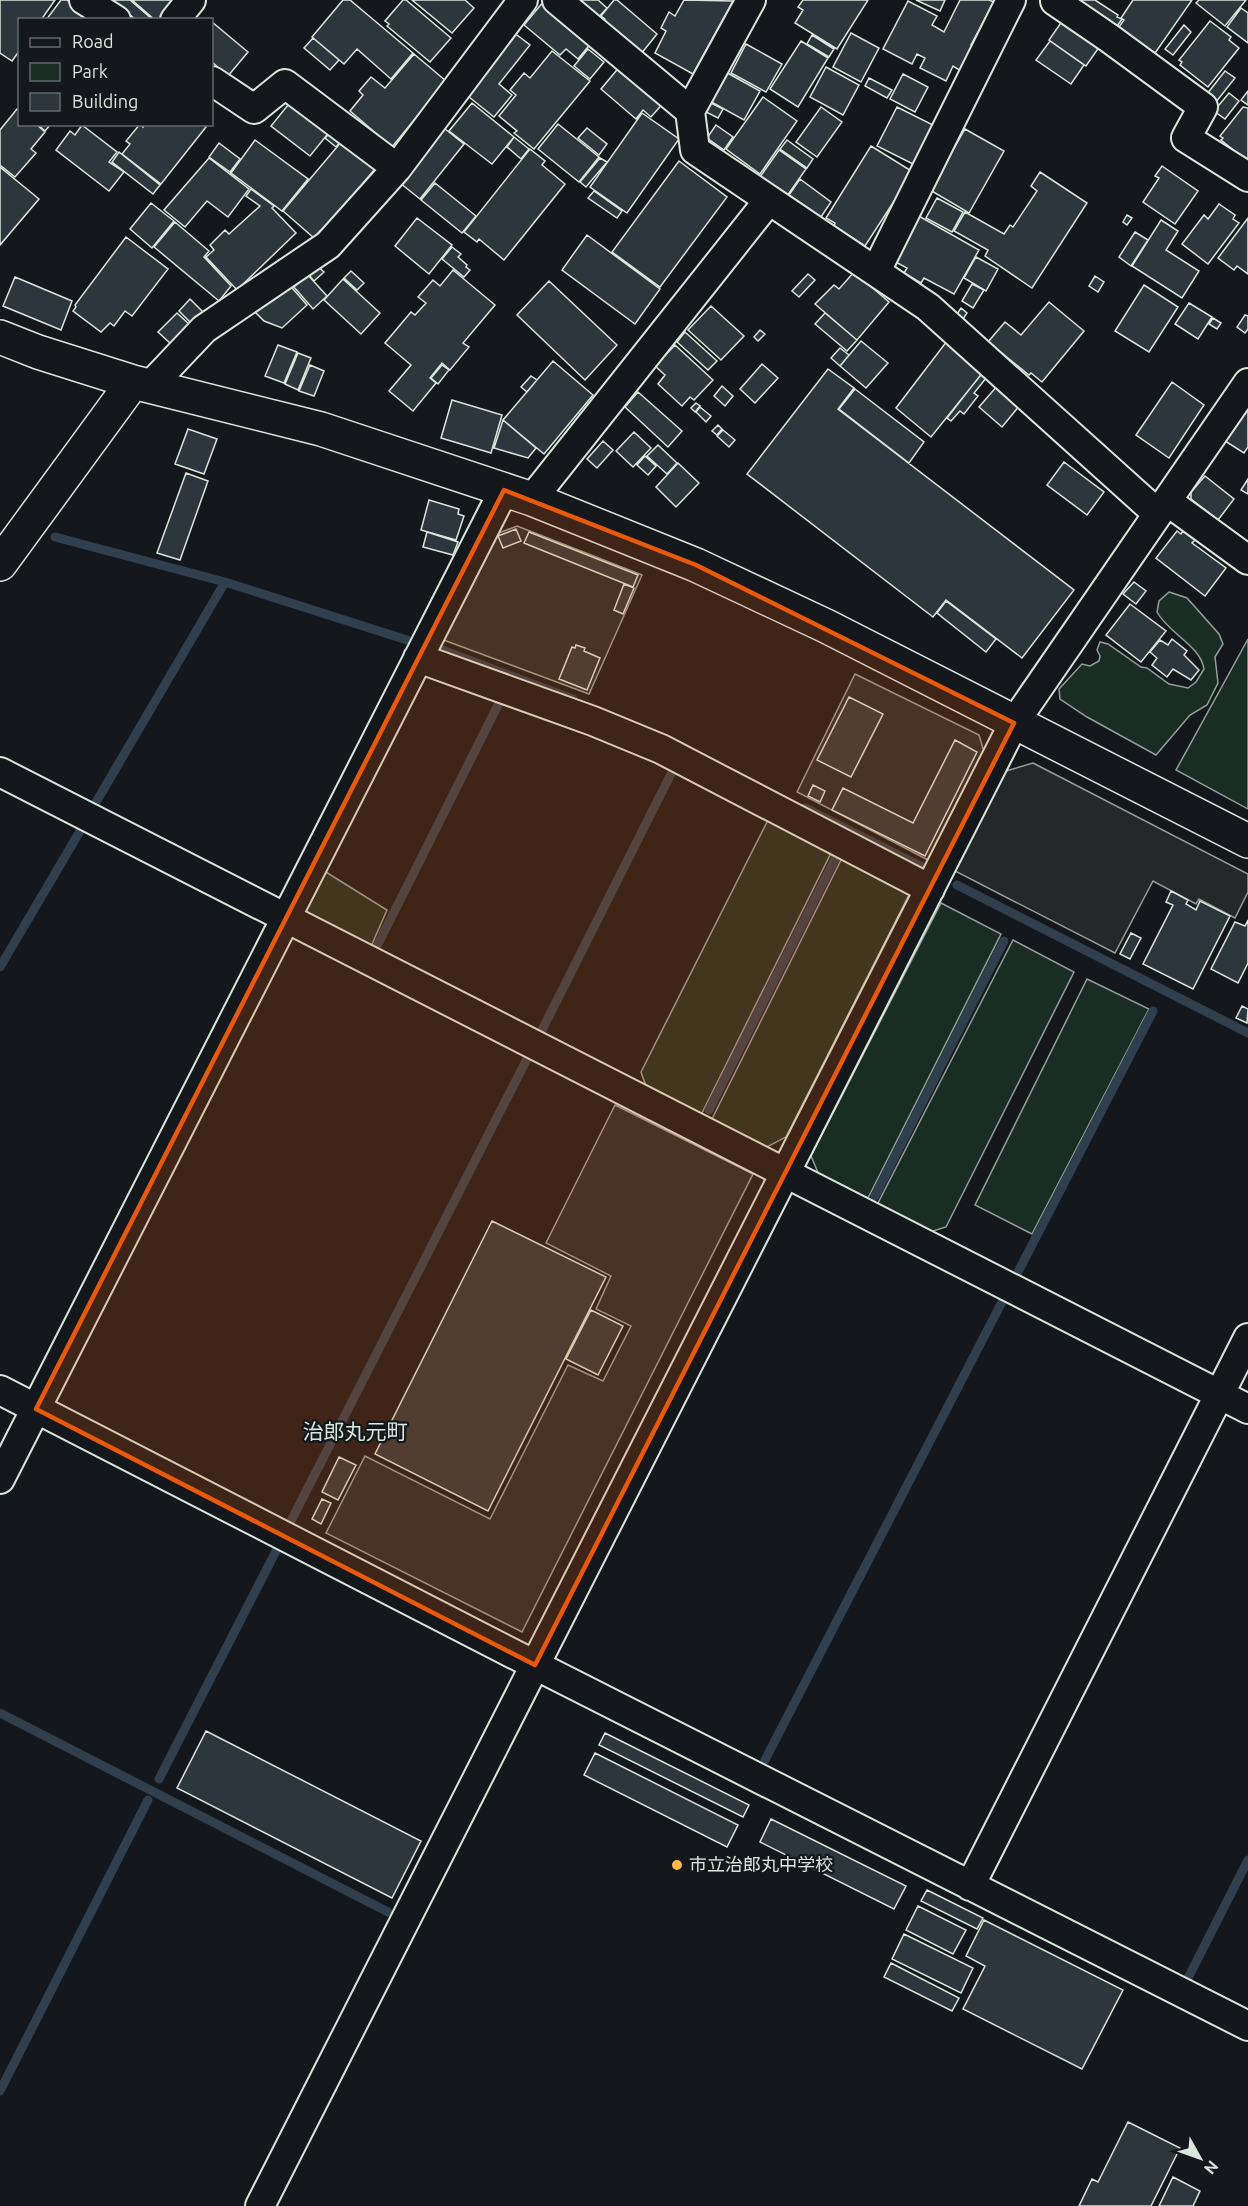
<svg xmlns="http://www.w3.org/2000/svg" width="1248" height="2206" font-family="Ubuntu,'Noto Sans JP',sans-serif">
<rect width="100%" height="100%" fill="#14181c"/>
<path fill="#1a2d24" stroke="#939e99" stroke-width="1.5" d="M 1169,592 L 1187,598 L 1219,634 L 1223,644 L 1215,657 L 1218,683 L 1207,705 L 1190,715 L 1156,755 L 1087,717 L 1060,699 L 1059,689 L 1082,664 L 1090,666 L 1099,661 L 1100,656 L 1097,650 L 1100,642 L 1108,644 L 1141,667 L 1147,668 L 1169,684 L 1188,688 L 1196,682 L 1204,669 C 1200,645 1169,634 1157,612 L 1159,601 Z
M 1248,639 L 1248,809 L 1176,770 Z
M 770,816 L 833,849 L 700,1117 L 648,1092 L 641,1072 Z
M 844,854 L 912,889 L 786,1137 L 761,1150 L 710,1123 Z
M 321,869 L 387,910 L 369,951 L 308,919 L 304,902 Z
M 941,903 L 1001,934 L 867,1200 L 819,1175 L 811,1156 Z
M 1013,940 L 1074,972 L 946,1227 L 930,1232 L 877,1205 Z
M 1087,979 L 1149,1009 L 1032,1234 L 975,1205 Z"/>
<path fill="#24282b" stroke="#939e99" stroke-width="1.5" d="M 517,526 L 642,575 L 589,694 L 441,639 L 496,534 Z
M 855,674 L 979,735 L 985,755 L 928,860 L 797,792 Z
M 1033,763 L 1248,874 L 1248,892 L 1235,918 L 1199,899 L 1196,904 L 1153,881 L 1115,953 L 955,871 L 1006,771 Z
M 615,1105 L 753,1174 L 522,1632 L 326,1533 L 365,1456 L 490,1519 L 568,1365 L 603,1381 L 631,1326 L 596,1309 L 611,1276 L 546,1243 Z"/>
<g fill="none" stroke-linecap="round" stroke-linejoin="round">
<path stroke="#2f3f4d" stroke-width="9" d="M 55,537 L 225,582 L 407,640
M 442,650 L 573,699
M 95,804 L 225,582
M 805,808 L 924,868
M 957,885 L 1248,1033
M 377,946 L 501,699
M 0,967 L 83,826
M 542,1030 L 674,768
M 709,1110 L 836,857
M 875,1196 L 1004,941
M 1018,1272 L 1153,1011
M 291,1521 L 529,1055
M 0,1713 L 388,1912
M 765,1760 L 1003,1300
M 159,1779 L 277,1549
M 1188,1978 L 1248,1860
M 0,2091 L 148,1800"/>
</g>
<path fill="#2c363c" stroke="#d8e6dc" stroke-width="1.5" d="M 0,0 L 55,0 L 41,20 L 20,20 L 20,50 L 12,61 L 0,53 Z
M 61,0 L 67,0 L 90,20 L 46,20 Z
M 113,0 L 130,0 L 153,20 L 136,20 Z
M 132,0 L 177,0 L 161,20 L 155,20 Z
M 343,0 L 350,0 L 413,53 L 391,79 L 357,49 L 344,64 L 312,37 Z
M 403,0 L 406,0 L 451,38 L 430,62 L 387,26 L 389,24 L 385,21 Z
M 412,0 L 465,0 L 474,8 L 452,33 Z
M 576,0 L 598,0 L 607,8 L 598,18 Z
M 614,0 L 617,0 L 657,34 L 641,54 L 602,22 L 605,19 L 601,16 Z
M 684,0 L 733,1 L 693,74 L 655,53 L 666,31 L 661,28 L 669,12 L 675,16 Z
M 803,0 L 868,0 L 837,49 L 795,23 L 803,10 L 798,7 Z
M 916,0 L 945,0 L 940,11 Z
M 960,0 L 989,0 L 994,2 L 971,45 L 974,47 L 961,71 L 953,66 L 946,81 L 920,68 L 925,58 L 917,54 L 912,64 L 883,49 L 908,1 L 937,16 L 932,25 L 944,32 Z
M 1072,0 L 1095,0 L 1118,15 L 1117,17 L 1122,19 L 1113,32 Z
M 1133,0 L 1192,0 L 1153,56 L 1116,31 L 1124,20 L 1121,18 Z
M 1199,0 L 1246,0 L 1225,26 L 1196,3 Z
M 544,1 L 592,42 L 578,59 L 566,49 L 560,55 L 524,25 Z
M 1241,8 L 1248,13 L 1248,43 L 1227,27 Z
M 1065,17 L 1102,43 L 1086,66 L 1049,40 Z
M 1210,21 L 1231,37 L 1229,40 L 1239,48 L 1208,87 L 1180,65 L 1182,62 L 1179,60 Z
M 212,22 L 248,52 L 228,76 L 212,62 Z
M 1184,25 L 1191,32 L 1173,55 L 1165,49 Z
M 513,32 L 530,45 L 499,84 L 512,95 L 494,117 L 464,93 Z
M 851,33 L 879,48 L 861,82 L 833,67 Z
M 812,35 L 834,49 L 829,57 L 807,44 Z
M 313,38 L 339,60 L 330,70 L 304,48 Z
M 801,41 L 828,58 L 798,107 L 770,89 Z
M 1050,41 L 1084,65 L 1071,84 L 1036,60 Z
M 746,44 L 782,64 L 766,92 L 731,73 Z
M 588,49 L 604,62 L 590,79 L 574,66 Z
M 552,51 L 590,81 L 534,149 L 514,133 L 517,131 L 499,116 L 516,95 L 510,90 L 524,73 L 530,78 Z
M 414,54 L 446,81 L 392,147 L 350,111 L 363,95 L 359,91 L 371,77 L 385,88 Z
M 621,65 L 665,101 L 651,117 L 643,110 L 636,119 L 601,89 Z
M 826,67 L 859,85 L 843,115 L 810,97 Z
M 722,70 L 760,91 L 744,120 L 706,99 Z
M 1225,71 L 1235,78 L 1216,102 L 1207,94 Z
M 903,74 L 928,87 L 915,112 L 890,99 Z
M 869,78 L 892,90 L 887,98 L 865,86 Z
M 1248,91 L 1248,105 L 1241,100 Z
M 1229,93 L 1239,101 L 1225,119 L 1214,111 Z
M 763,97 L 797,121 L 760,174 L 726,149 Z
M 292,100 L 331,130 L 310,156 L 271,126 Z
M 709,102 L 723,109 L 718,118 L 704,111 Z
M 472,103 L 514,137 L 492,164 L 449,131 Z
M 821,107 L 842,122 L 817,157 L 796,142 Z
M 897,107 L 933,125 L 913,164 L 877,146 Z
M 1243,107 L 1248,108 L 1248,162 L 1221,140 L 1223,138 L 1220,136 Z
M 17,109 L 20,111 L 20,124 L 36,124 L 45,132 L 31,149 L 36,153 L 15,177 L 0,165 L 0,130 Z
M 642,113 L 679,139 L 627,213 L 590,187 Z
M 37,124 L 51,124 L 45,131 Z
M 140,124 L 143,127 L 145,124 L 203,124 L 206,127 L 161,184 L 122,154 L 130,144 L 126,141 Z
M 558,124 L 599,157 L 579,182 L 538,149 Z
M 82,125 L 117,152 L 109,162 L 124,172 L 109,191 L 56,150 L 70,131 L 75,135 Z
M 440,125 L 464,144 L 420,199 L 395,179 Z
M 716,125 L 733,137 L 724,150 L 707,138 Z
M 587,128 L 607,144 L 599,155 L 578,138 Z
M 965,129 L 1004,151 L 969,213 L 930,190 Z
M 331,132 L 341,141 L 336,147 L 325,138 Z
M 514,137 L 529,149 L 521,159 L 507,147 Z
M 255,140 L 308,179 L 282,211 L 231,173 Z
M 787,140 L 813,159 L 807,168 L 780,149 Z
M 342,141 L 375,169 L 322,232 L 320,231 L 314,238 L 283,211 Z
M 219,143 L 240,159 L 230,172 L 209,157 Z
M 871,146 L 913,172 L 865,246 L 834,226 L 835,223 L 826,218 Z
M 530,149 L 545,161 L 542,165 L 565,184 L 504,260 L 479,239 L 477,242 L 464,232 Z
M 779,150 L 806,169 L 787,196 L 760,177 Z
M 119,152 L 160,185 L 153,194 L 112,162 Z
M 209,158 L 249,189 L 228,217 L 207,201 L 185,227 L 164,210 Z
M 600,158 L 607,162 L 586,187 L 580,182 Z
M 679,161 L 727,197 L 660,287 L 612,252 Z
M 1162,166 L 1198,191 L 1175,224 L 1143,202 L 1159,178 L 1155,176 Z
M 0,167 L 39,199 L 0,245 Z
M 1040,172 L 1087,203 L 1032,288 L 985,256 L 988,250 L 954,231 L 965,212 L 1004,234 L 1010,225 L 1013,227 L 1037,191 L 1031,186 Z
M 800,179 L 831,202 L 821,217 L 789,195 Z
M 435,183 L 476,216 L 462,233 L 421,200 Z
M 251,189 L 274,206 L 272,208 L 296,233 L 237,290 L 206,257 L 214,250 L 210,245 L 225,230 L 229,234 L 260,206 L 246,196 Z
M 594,191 L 622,211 L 617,218 L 588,198 Z
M 937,198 L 963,212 L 952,232 L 926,218 Z
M 151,203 L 174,221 L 152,248 L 130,229 Z
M 1219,204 L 1235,215 L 1233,219 L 1239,223 L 1208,264 L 1182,244 L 1204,215 L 1208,219 Z
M 917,215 L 979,250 L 954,294 L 924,278 L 921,283 L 904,273 L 907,268 L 892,260 Z
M 1127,215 L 1132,218 L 1127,225 L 1123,222 Z
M 417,218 L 452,245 L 429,274 L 395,246 Z
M 1248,218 L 1248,274 L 1237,266 L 1234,270 L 1218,258 Z
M 1161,220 L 1178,231 L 1166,250 L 1199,271 L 1182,298 L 1132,266 Z
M 175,222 L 209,251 L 204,257 L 231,286 L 219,301 L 154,247 Z
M 1135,232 L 1148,240 L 1131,266 L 1119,257 Z
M 587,235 L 660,289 L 635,324 L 562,270 Z
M 126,237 L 168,269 L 132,316 L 125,311 L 114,326 L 110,323 L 101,332 L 73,311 L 76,307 L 75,305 Z
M 452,247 L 461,254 L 458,257 L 467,265 L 466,267 L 470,270 L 464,277 L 442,259 Z
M 976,257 L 998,269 L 986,291 L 964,278 Z
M 317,266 L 324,272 L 314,281 L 308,274 Z
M 453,270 L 495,305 L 463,343 L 469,347 L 450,370 L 442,363 L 430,378 L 436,383 L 413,411 L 389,391 L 411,365 L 385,343 L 411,312 L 415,315 L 426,303 L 418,297 L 433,280 L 440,286 Z
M 351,271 L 364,283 L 357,290 L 344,278 Z
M 854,272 L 889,302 L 857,340 L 815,304 L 834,285 L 839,289 Z
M 808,274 L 815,280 L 799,297 L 792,291 Z
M 308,275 L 327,296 L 313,309 L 294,287 Z
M 1095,276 L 1104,282 L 1098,292 L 1089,286 Z
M 15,277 L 72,301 L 61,330 L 3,306 Z
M 343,279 L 380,313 L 361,334 L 324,300 Z
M 286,281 L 307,305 L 282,328 L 264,321 L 254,311 Z
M 549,281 L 617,345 L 585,380 L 517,315 Z
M 972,284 L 984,290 L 973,308 L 962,301 Z
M 1144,285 L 1178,307 L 1149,352 L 1115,331 Z
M 190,299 L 206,315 L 195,327 L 179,311 Z
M 1049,302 L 1084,331 L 1042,382 L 1031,373 L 1029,375 L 988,342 L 1005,322 L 1021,335 Z
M 1189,303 L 1212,317 L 1198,339 L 1175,324 Z
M 711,306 L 744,336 L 721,360 L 688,330 Z
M 961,308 L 967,313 L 963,319 L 957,314 Z
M 177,313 L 190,325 L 171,344 L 158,332 Z
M 825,313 L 857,340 L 847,351 L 815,324 Z
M 1245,315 L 1248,316 L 1248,329 L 1245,333 L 1237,327 Z
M 1213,318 L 1221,323 L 1217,329 L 1209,324 Z
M 760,330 L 765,334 L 758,341 L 754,337 Z
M 685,332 L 717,361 L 708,370 L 677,342 Z
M 861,341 L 888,363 L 866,388 L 840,366 Z
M 947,341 L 984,371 L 931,437 L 896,408 Z
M 278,345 L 297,352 L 284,383 L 265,376 Z
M 675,345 L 713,380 L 694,400 L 690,397 L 682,406 L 658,384 L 665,375 L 655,366 Z
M 840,348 L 849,355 L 840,366 L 831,358 Z
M 298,353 L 311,358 L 298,390 L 285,384 Z
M 553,361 L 593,395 L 544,454 L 503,420 Z
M 762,364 L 778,378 L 755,403 L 740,389 Z
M 310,365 L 324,371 L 314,396 L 299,391 Z
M 442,365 L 449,370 L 438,384 L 431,378 Z
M 986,368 L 991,372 L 974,393 L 978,396 L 964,414 L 960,411 L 951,421 L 947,418 Z
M 828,369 L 854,388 L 838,409 L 1074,590 L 1022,658 L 946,600 L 933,617 L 747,474 Z
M 531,376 L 537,380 L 527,392 L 521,387 Z
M 1172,382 L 1204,405 L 1169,458 L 1136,435 Z
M 998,385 L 1020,405 L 1002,427 L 979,407 Z
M 722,386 L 733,396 L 725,406 L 714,396 Z
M 855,389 L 924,442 L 909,463 L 839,409 Z
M 638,392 L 682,431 L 668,447 L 625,407 Z
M 452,400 L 502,415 L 491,453 L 441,438 Z
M 696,403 L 700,406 L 695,412 L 691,408 Z
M 700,407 L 711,416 L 706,422 L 696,412 Z
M 1248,407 L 1248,447 L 1244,453 L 1225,441 Z
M 503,420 L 536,448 L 528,458 L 494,448 Z
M 718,425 L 722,429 L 717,435 L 712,431 Z
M 188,429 L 217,439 L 204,474 L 175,464 Z
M 723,430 L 735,440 L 729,447 L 717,436 Z
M 634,432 L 651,448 L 633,467 L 616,451 Z
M 603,441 L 613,450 L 597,468 L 587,459 Z
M 658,445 L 677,463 L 667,474 L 647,456 Z
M 645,456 L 656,466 L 648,475 L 637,465 Z
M 1064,462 L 1104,492 L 1087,515 L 1047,485 Z
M 678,463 L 699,483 L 676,507 L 656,487 Z
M 186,473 L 208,481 L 180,560 L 157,553 Z
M 1205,476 L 1234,499 L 1218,520 L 1191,499 L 1191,492 Z
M 1248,479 L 1248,494 L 1241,490 Z
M 429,500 L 459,509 L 458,514 L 464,516 L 456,540 L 421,530 Z
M 516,529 L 521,541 L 503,548 L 498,536 Z
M 1177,531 L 1181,534 L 1183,531 L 1195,540 L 1192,543 L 1226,568 L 1205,596 L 1156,558 Z
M 427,532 L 458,542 L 453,555 L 423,547 Z
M 529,532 L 638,575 L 633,587 L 524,543 Z
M 1134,582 L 1146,591 L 1136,604 L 1123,594 Z
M 624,584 L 634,588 L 623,614 L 614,610 Z
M 946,601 L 996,639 L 986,652 L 937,613 Z
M 1130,604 L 1166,631 L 1141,662 L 1106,635 Z
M 1172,639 L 1187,651 L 1184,655 L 1199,670 L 1191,680 L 1173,669 L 1167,677 L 1152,665 L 1157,658 L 1150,652 L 1160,640 L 1168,645 Z
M 576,645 L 585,648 L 584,651 L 600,658 L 587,690 L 559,679 L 572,647 L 575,648 Z
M 849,697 L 883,714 L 851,777 L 817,760 Z
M 955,740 L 977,752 L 925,856 L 832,810 L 843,788 L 913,823 Z
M 813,785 L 825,791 L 820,802 L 808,796 Z
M 1171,891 L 1188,900 L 1186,904 L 1196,910 L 1200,901 L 1230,916 L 1193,989 L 1143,964 L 1173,905 L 1166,902 Z
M 1248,920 L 1248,963 L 1238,983 L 1211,969 L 1235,922 L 1245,926 Z
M 1131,933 L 1141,938 L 1130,959 L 1120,954 Z
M 1242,1006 L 1248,1009 L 1247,1023 L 1236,1018 Z
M 492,1221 L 606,1277 L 488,1511 L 375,1454 Z
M 591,1310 L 623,1326 L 598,1375 L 566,1359 Z
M 339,1457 L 356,1465 L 338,1500 L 322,1492 Z
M 322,1499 L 331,1503 L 321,1524 L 312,1519 Z
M 206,1731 L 421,1841 L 392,1898 L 177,1788 Z
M 605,1733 L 749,1805 L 743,1817 L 599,1745 Z
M 595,1753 L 738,1825 L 727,1847 L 584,1775 Z
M 771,1819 L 906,1886 L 894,1909 L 760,1842 Z
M 927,1890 L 983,1918 L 977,1929 L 921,1901 Z
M 918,1906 L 966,1930 L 953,1954 L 906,1930 Z
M 984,1920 L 1123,1990 L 1082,2069 L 963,2009 L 985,1966 L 966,1956 Z
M 904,1934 L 973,1968 L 961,1993 L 892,1959 Z
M 891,1963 L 959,1998 L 952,2011 L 884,1977 Z
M 1128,2122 L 1180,2148 L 1151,2206 L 1079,2206 L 1092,2179 L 1098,2182 Z
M 1173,2177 L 1200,2191 L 1193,2206 L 1159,2206 Z"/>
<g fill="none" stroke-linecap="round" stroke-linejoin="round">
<g stroke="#d8e6dc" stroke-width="32">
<path id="minor" d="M 84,0 L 116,20
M 557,0 L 690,111
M 751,0 L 690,111 L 695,150 L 928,307 L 1158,514
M 1055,1 L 1109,38 L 1203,107 L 1186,138 L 1248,177
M 175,20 L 191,0
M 212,81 L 254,109 L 285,84 L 397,168
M 876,271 L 1011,0
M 150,386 L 204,329 L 328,245 L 397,168 L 523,0
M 532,499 L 769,200
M 1167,501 L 1248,560
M 418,658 L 593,721 L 661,749 L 930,889
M 0,772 L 1248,1409
M 0,1390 L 535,1665 L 1248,2026
M 0,1479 L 504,490
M 970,1886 L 1248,1338
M 260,2206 L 1014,723 L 1248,383"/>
</g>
<g stroke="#d8e6dc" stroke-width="36">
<path id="tertiary" d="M 0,337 L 38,352 L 133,382 L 321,429 L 532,499 L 696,565 L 826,626 L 1248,841
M 0,564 L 133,382"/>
</g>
<use href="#minor" stroke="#14181c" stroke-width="28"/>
<use href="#tertiary" stroke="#14181c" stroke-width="33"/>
</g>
<path fill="#e8590c" fill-opacity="0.2" stroke="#e8590c" stroke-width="4.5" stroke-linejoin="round" d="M 504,490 L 696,565 L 1014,723 L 535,1665 L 36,1409 Z"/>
<circle fill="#ffb74d" stroke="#14181c" stroke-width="2" cx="677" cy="1865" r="6"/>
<g text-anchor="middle" stroke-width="4.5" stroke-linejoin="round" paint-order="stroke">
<g font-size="18" fill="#d8e6dc" stroke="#14181c" text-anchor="start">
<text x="689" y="1871">市立治郎丸中学校</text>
</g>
<g font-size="21" fill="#d8e6dc" stroke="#14181c">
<text x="355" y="1439">治郎丸元町</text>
</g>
</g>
<rect x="18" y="18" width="195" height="108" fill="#14181c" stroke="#626a69" stroke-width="1.5"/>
<rect x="30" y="38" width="30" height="9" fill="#14181c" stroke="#626a69" stroke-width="1.5"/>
<text x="72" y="48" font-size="18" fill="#d8e6dc">Road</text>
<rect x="30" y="63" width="30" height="18" fill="#1a2d24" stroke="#626a69" stroke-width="1.5"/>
<text x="72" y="78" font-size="18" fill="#d8e6dc">Park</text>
<rect x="30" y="93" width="30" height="18" fill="#2c363c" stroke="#626a69" stroke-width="1.5"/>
<text x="72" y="108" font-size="18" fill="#d8e6dc">Building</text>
<g transform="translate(1200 2158) rotate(130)" stroke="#14181c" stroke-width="4.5" paint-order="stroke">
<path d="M0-4.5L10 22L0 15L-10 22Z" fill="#d8e6dc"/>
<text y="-9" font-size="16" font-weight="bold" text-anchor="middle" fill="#d8e6dc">N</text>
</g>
</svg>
